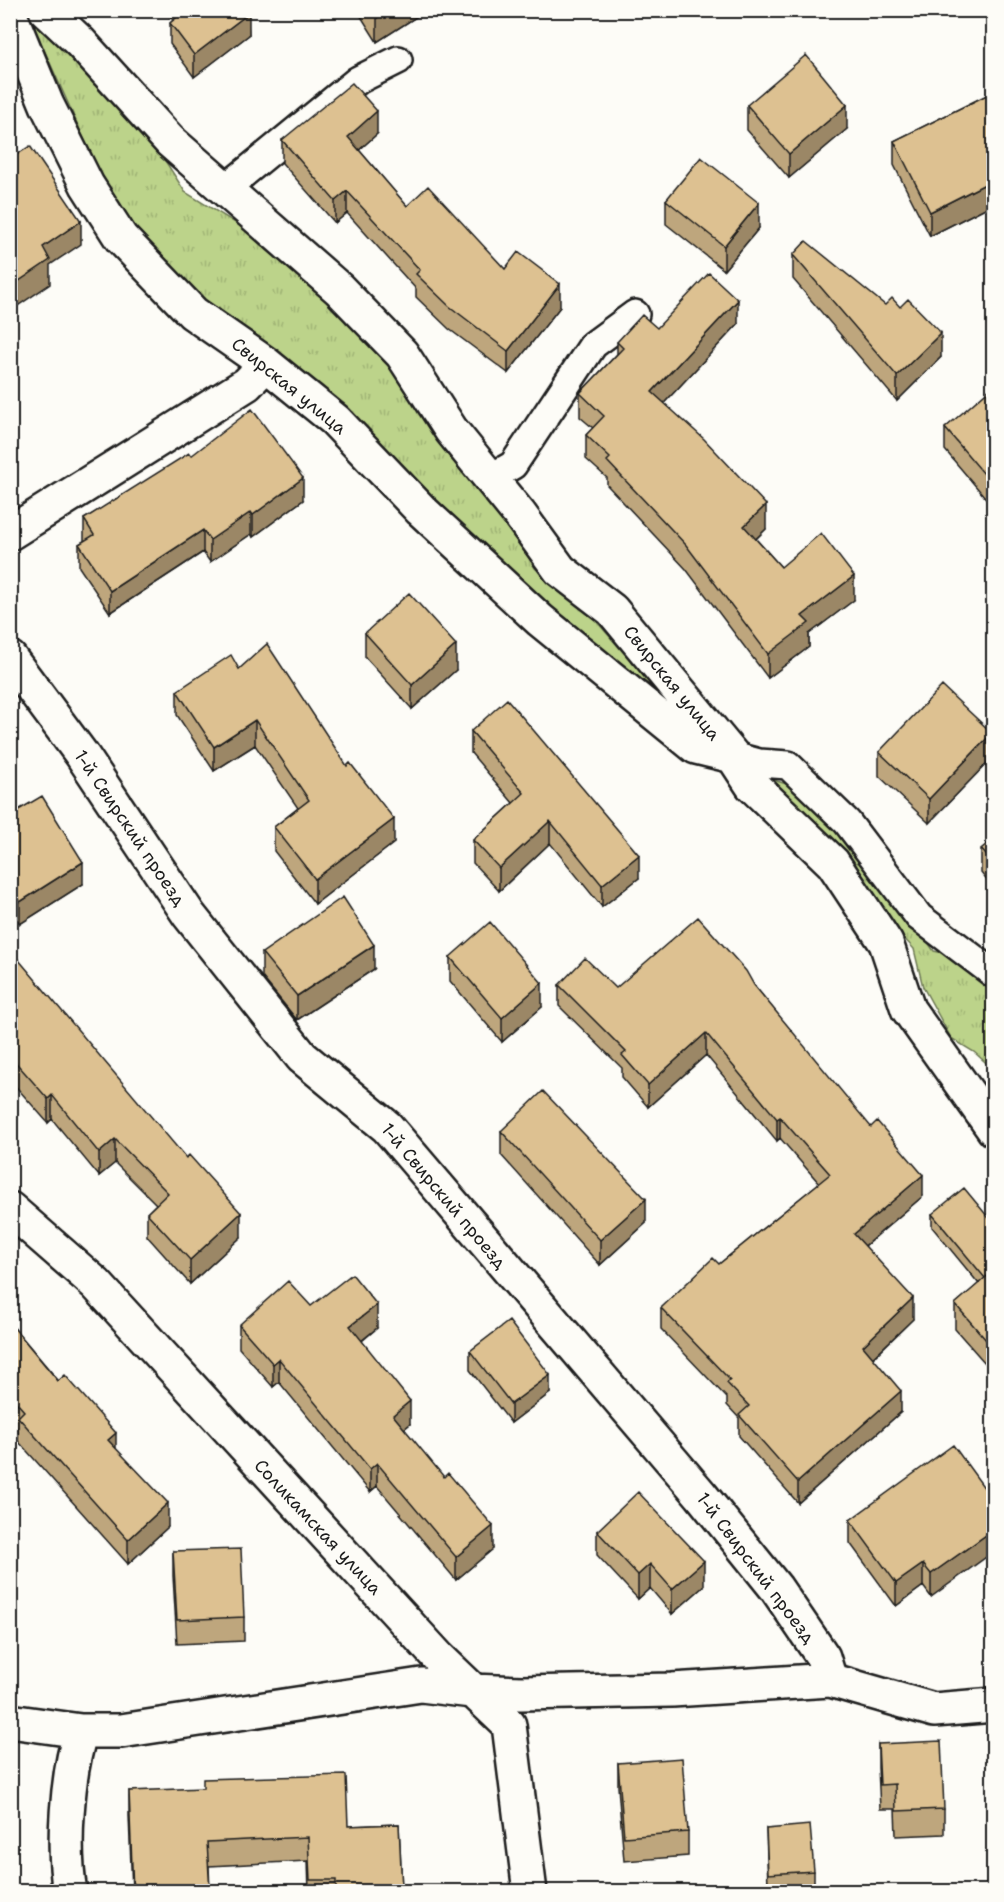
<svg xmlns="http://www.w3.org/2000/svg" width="1004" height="1902" font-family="'Shantell Sans',sans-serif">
<defs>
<pattern id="grass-tufts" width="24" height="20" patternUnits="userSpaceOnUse" patternTransform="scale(1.5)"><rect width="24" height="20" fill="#bcd38a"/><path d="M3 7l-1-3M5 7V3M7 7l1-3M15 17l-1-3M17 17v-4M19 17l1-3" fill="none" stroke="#a1b576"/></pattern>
</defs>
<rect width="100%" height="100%" fill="#fdfcf7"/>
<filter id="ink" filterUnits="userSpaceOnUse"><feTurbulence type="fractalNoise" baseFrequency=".0167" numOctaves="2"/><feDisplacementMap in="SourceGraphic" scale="12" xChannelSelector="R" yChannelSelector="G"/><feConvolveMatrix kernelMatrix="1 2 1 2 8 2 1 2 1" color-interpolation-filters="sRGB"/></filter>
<g filter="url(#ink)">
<path fill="url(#grass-tufts)" stroke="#6c7853" stroke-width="1.5" d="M 33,25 L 66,47 L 157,148 L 185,192 L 247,230 L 332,302 L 388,361 L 509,524 L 535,568 L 591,615 L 689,728 L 551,615 L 425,497 L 350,410 L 208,306 L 139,241 L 102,179 Z
M 767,778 L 806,790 L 841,837 L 901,904 L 934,951 L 958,956 L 993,986 L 993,1069 L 974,1052 L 951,1038 L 923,987 L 914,949 L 878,910 Z"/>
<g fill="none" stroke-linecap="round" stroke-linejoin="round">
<g stroke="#1c1c1c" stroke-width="32">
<path id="lane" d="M 226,188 L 358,80 L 398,60
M 490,478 L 513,465 L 593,345 L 635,314
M 733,756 L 759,763 L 788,765 L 847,822 L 919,917 L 994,974"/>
</g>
<g stroke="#1c1c1c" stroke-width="38">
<path id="street" d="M 46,10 L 80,42 L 170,141 L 339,289 L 402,354 L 451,430 L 520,515 L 560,570 L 612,610 L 733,756
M 10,15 L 47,105 L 87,185 L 121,238 L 193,313 L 266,364 L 335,420 L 421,510 L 540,620 L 696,747 L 733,756 L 752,785 L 833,863 L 886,943 L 908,1009 L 994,1130
M 10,533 L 247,384 L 266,364
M 10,658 L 82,755 L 189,915 L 302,1057 L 387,1127 L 701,1495 L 776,1588 L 823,1657 L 830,1680
M 10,1209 L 96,1284 L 439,1658 L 509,1725 L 530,1892
M 10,1721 L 81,1731 L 121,1731 L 421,1685 L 472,1691 L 521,1693 L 672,1690 L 830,1680 L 934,1710 L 994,1705
M 70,1892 C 62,1847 67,1774 81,1731"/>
</g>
<use href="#lane" stroke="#fdfcf7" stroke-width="27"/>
<use href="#street" stroke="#fdfcf7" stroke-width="33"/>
</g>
<path fill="#bea67d" stroke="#1c1c1c" stroke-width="1.5" d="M 165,10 L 247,10 L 249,35 L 194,77 L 170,44 L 170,23 L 173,20 Z
M 357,10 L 427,10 L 377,42 Z
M 993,92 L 993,204 L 930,236 L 894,165 L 894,141 Z
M 747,105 L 847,129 L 789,178 L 747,130 Z
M 377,134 L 359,150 L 407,206 L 505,269 L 560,307 L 508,373 L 449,329 L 416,297 L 416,289 L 347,213 L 335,223 L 282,163 L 282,140 Z
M 666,200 L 759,228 L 724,270 L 666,224 Z
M 793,255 L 941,357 L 897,401 L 793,279 Z
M 738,324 L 664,403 L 766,529 L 756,539 L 781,567 L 854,600 L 809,634 L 809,647 L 768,678 L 686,569 L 607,485 L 607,478 L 586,459 L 586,435 L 593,428 L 580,417 L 580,393 L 617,354 L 617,342 L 657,328 Z
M 993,391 L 990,503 L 945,450 L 945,428 Z
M 191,456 L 303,500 L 253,537 L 251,534 L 210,562 L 203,552 L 110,613 L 79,567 L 79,544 L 84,541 L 84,519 Z
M 365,633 L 456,670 L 412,709 L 365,657 Z
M 239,669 L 394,843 L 315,904 L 274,851 L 274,827 L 298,808 L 255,745 L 214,771 L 177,715 L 177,691 Z
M 471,731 L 639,878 L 602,907 L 550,843 L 499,891 L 473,863 L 473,840 L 513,803 L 471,753 Z
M 879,752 L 992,758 L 929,823 L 879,776 Z
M 10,815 L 83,884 L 20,924 L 10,910 Z
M 993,839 L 993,888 L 981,873 L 981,849 Z
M 262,953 L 374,969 L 297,1020 L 262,977 Z
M 450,957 L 542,1007 L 502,1042 L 450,981 Z
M 10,966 L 241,1237 L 190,1284 L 147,1236 L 147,1213 L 156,1204 L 115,1163 L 99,1176 L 52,1119 L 48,1123 L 10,1080 Z
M 559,985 L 616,988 L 754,985 L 923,1196 L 865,1246 L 913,1319 L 873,1358 L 901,1412 L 798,1503 L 739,1436 L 739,1418 L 727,1405 L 727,1398 L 661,1329 L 661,1308 L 719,1264 L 819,1183 L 780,1138 L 777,1141 L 706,1055 L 648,1107 L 622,1077 L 622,1068 L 559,1006 Z
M 501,1131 L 646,1223 L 600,1265 L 501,1155 Z
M 932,1214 L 993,1223 L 993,1372 L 955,1329 L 955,1304 L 979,1284 L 932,1227 Z
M 311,1306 L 377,1328 L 362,1341 L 410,1424 L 404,1429 L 493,1549 L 456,1580 L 377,1486 L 370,1492 L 279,1382 L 273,1387 L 239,1348 L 239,1325 Z
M 10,1323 L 116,1449 L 168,1527 L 128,1564 L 18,1441 L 18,1429 L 10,1420 Z
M 470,1351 L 550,1393 L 511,1423 L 470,1370 Z
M 993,1500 L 931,1597 L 923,1586 L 896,1606 L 850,1543 L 850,1520 Z
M 597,1531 L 704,1586 L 672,1614 L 650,1588 L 638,1599 L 597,1555 Z
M 173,1551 L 244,1617 L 244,1641 L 177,1644 L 173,1576 Z
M 878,1744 L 944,1809 L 944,1834 L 896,1836 L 895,1809 L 880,1809 L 878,1768 Z
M 618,1763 L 688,1832 L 688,1856 L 624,1861 L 618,1787 Z
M 129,1791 L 348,1826 L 399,1824 L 402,1892 L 309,1892 L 308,1861 L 209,1866 L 210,1892 L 132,1892 L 129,1816 Z
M 766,1829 L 814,1871 L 814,1884 L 768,1886 Z"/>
<path fill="#9b8766" stroke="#1c1c1c" stroke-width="1.5" d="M 388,10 L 427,10 L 377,42 L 377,18 Z
M 249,13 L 249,35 L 194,77 L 194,55 Z
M 847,105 L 847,129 L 789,178 L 789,154 Z
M 377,111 L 377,134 L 348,160 L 348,137 Z
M 993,180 L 993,204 L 930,236 L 930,212 Z
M 347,191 L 347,213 L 335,223 L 335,201 Z
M 759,203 L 759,228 L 724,270 L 724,246 Z
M 81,221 L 81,244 L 50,265 L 50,284 L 10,311 L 10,287 L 43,247 Z
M 560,284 L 560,307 L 508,373 L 508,351 Z
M 738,300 L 738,324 L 652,416 L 652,392 Z
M 941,333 L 941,357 L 897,401 L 897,376 Z
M 303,478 L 303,500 L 253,537 L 253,515 Z
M 993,478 L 993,500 L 990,503 L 990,481 Z
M 766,505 L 766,529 L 744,550 L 744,526 Z
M 251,512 L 251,534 L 210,562 L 210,540 Z
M 203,530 L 203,552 L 110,613 L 110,591 Z
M 854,576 L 854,600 L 809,634 L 809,647 L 768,678 L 768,654 L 802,616 Z
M 456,645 L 456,670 L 412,709 L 412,685 Z
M 255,720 L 255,745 L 214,771 L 214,747 Z
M 992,733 L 992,758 L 929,823 L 929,799 Z
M 394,819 L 394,843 L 315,904 L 315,879 Z
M 550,821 L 550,843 L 499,891 L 499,868 Z
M 639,855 L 639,878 L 602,907 L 602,885 Z
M 83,862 L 83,884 L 20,924 L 20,902 Z
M 374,945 L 374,969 L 297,1020 L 297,996 Z
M 542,983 L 542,1007 L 502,1042 L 502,1018 Z
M 706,1033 L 706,1055 L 648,1107 L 648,1085 Z
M 52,1095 L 52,1119 L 48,1123 L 48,1099 Z
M 780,1117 L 780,1138 L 777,1141 L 777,1119 Z
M 115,1139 L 115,1163 L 99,1176 L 99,1153 Z
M 923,1175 L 923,1196 L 854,1255 L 854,1234 Z
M 646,1199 L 646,1223 L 600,1265 L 600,1240 Z
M 241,1213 L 241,1237 L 190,1284 L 190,1260 Z
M 913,1298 L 913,1319 L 863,1367 L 863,1346 Z
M 377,1305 L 377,1328 L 350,1350 L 350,1326 Z
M 279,1359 L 279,1382 L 273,1387 L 273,1364 Z
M 550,1375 L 550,1393 L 511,1423 L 511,1404 Z
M 901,1391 L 901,1412 L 798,1503 L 798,1482 Z
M 410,1401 L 410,1424 L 393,1438 L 393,1415 Z
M 116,1433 L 116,1458 L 108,1440 Z
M 377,1463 L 377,1486 L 370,1492 L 370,1469 Z
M 168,1503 L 168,1527 L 128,1564 L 128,1540 Z
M 493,1526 L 493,1549 L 456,1580 L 456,1557 Z
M 993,1530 L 993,1552 L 931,1597 L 931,1574 Z
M 704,1561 L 704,1586 L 672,1614 L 672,1589 Z
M 650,1564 L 650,1588 L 638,1599 L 638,1575 Z
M 923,1564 L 923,1586 L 896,1606 L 896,1583 Z"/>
<path fill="#ddc191" stroke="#1c1c1c" stroke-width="1.5" d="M 182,10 L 247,10 L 249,13 L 194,55 L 170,23 L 183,12 Z
M 372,10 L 388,10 L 377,18 Z
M 806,55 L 847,105 L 789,154 L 747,105 Z
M 352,83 L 377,111 L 348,137 L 407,206 L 428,186 L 505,269 L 518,252 L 560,284 L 508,351 L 449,306 L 416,274 L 420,270 L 347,191 L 335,201 L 282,140 Z
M 993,92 L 993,180 L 930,212 L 894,141 Z
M 30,146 L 81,221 L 43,247 L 50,260 L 10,287 L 10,159 Z
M 701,157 L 759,203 L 724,246 L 666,200 Z
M 806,241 L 885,305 L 892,298 L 900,307 L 908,299 L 941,333 L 897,376 L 793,255 Z
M 709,273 L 738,300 L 652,392 L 704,439 L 766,505 L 744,526 L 781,567 L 821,533 L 854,576 L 802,616 L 809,623 L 768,654 L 686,545 L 607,461 L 610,458 L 586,435 L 604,416 L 580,393 L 623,348 L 617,342 L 642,315 L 657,328 Z
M 991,388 L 993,391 L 993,478 L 990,481 L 945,428 Z
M 252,409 L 303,478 L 253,515 L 251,512 L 210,540 L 203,530 L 110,591 L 79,544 L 94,535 L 84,519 L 189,453 L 191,456 Z
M 409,593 L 456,645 L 412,685 L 365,633 Z
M 267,644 L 347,766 L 350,763 L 394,819 L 315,879 L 274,827 L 309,800 L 255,720 L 214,747 L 177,691 L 231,655 L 239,669 Z
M 942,686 L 992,733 L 929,799 L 879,752 Z
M 507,699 L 639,855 L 602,885 L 550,821 L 499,868 L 473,840 L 524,793 L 471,731 Z
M 42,796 L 83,862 L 20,902 L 10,888 L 10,815 Z
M 993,839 L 993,863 L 981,849 Z
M 343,897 L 374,945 L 297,996 L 262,953 Z
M 698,917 L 746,971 L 754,985 L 871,1127 L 877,1121 L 923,1175 L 854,1234 L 913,1298 L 863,1346 L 901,1391 L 798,1482 L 739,1415 L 749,1406 L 727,1383 L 730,1380 L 661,1308 L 713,1258 L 719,1264 L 830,1174 L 780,1117 L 777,1119 L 706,1033 L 648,1085 L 622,1055 L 626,1052 L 559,985 L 585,958 L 616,988 Z
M 490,922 L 542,983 L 502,1018 L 450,957 Z
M 18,959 L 186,1158 L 189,1155 L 241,1213 L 190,1260 L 147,1213 L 168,1193 L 115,1139 L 99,1153 L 52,1095 L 48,1099 L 10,1056 L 10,966 Z
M 543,1091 L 646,1199 L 600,1240 L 501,1131 Z
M 964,1188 L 993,1223 L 993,1271 L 985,1278 L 932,1214 Z
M 993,1271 L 993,1348 L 955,1304 Z
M 352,1274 L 377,1305 L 350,1326 L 410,1401 L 393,1415 L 444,1477 L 448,1473 L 493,1526 L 456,1557 L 377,1463 L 370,1469 L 279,1359 L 273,1364 L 239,1325 L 288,1281 L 311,1306 Z
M 509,1321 L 550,1375 L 511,1404 L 470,1351 Z
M 10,1323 L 58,1381 L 65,1375 L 116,1433 L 108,1440 L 168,1503 L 128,1540 L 18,1417 L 24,1411 L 10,1395 Z
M 953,1445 L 993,1500 L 993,1530 L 931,1574 L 923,1564 L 896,1583 L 850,1520 Z
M 638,1492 L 704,1561 L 672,1589 L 650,1564 L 638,1575 L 597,1531 Z
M 241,1549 L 244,1617 L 177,1620 L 173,1551 Z
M 941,1741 L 944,1809 L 896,1811 L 895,1784 L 880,1785 L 878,1744 Z
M 682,1758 L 688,1832 L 624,1837 L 618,1763 Z
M 346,1775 L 348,1826 L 399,1824 L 402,1891 L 336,1892 L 336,1880 L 310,1880 L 308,1837 L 207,1842 L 210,1892 L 133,1892 L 129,1791 L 203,1788 L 203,1779 Z
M 810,1825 L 814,1871 L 768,1874 L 766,1829 Z"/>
</g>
<g text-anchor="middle" stroke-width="5" stroke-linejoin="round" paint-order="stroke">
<g font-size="18" fill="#1c1c1c" stroke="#fdfcf7">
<text transform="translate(289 386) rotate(39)" y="6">Свирская улица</text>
<text transform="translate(672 683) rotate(51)" y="6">Свирская улица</text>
<text transform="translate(130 828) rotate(56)" y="6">1-й Свирский проезд</text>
<text transform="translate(444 1196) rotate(50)" y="6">1-й Свирский проезд</text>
<text transform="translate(318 1527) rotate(47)" y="6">Соликамская улица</text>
<text transform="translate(756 1568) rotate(53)" y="6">1-й Свирский проезд</text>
</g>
</g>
<rect width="1004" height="1902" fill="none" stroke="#fdfcf7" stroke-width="36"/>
<rect x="18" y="18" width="968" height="1866" fill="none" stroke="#1c1c1c" stroke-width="2" filter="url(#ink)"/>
</svg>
